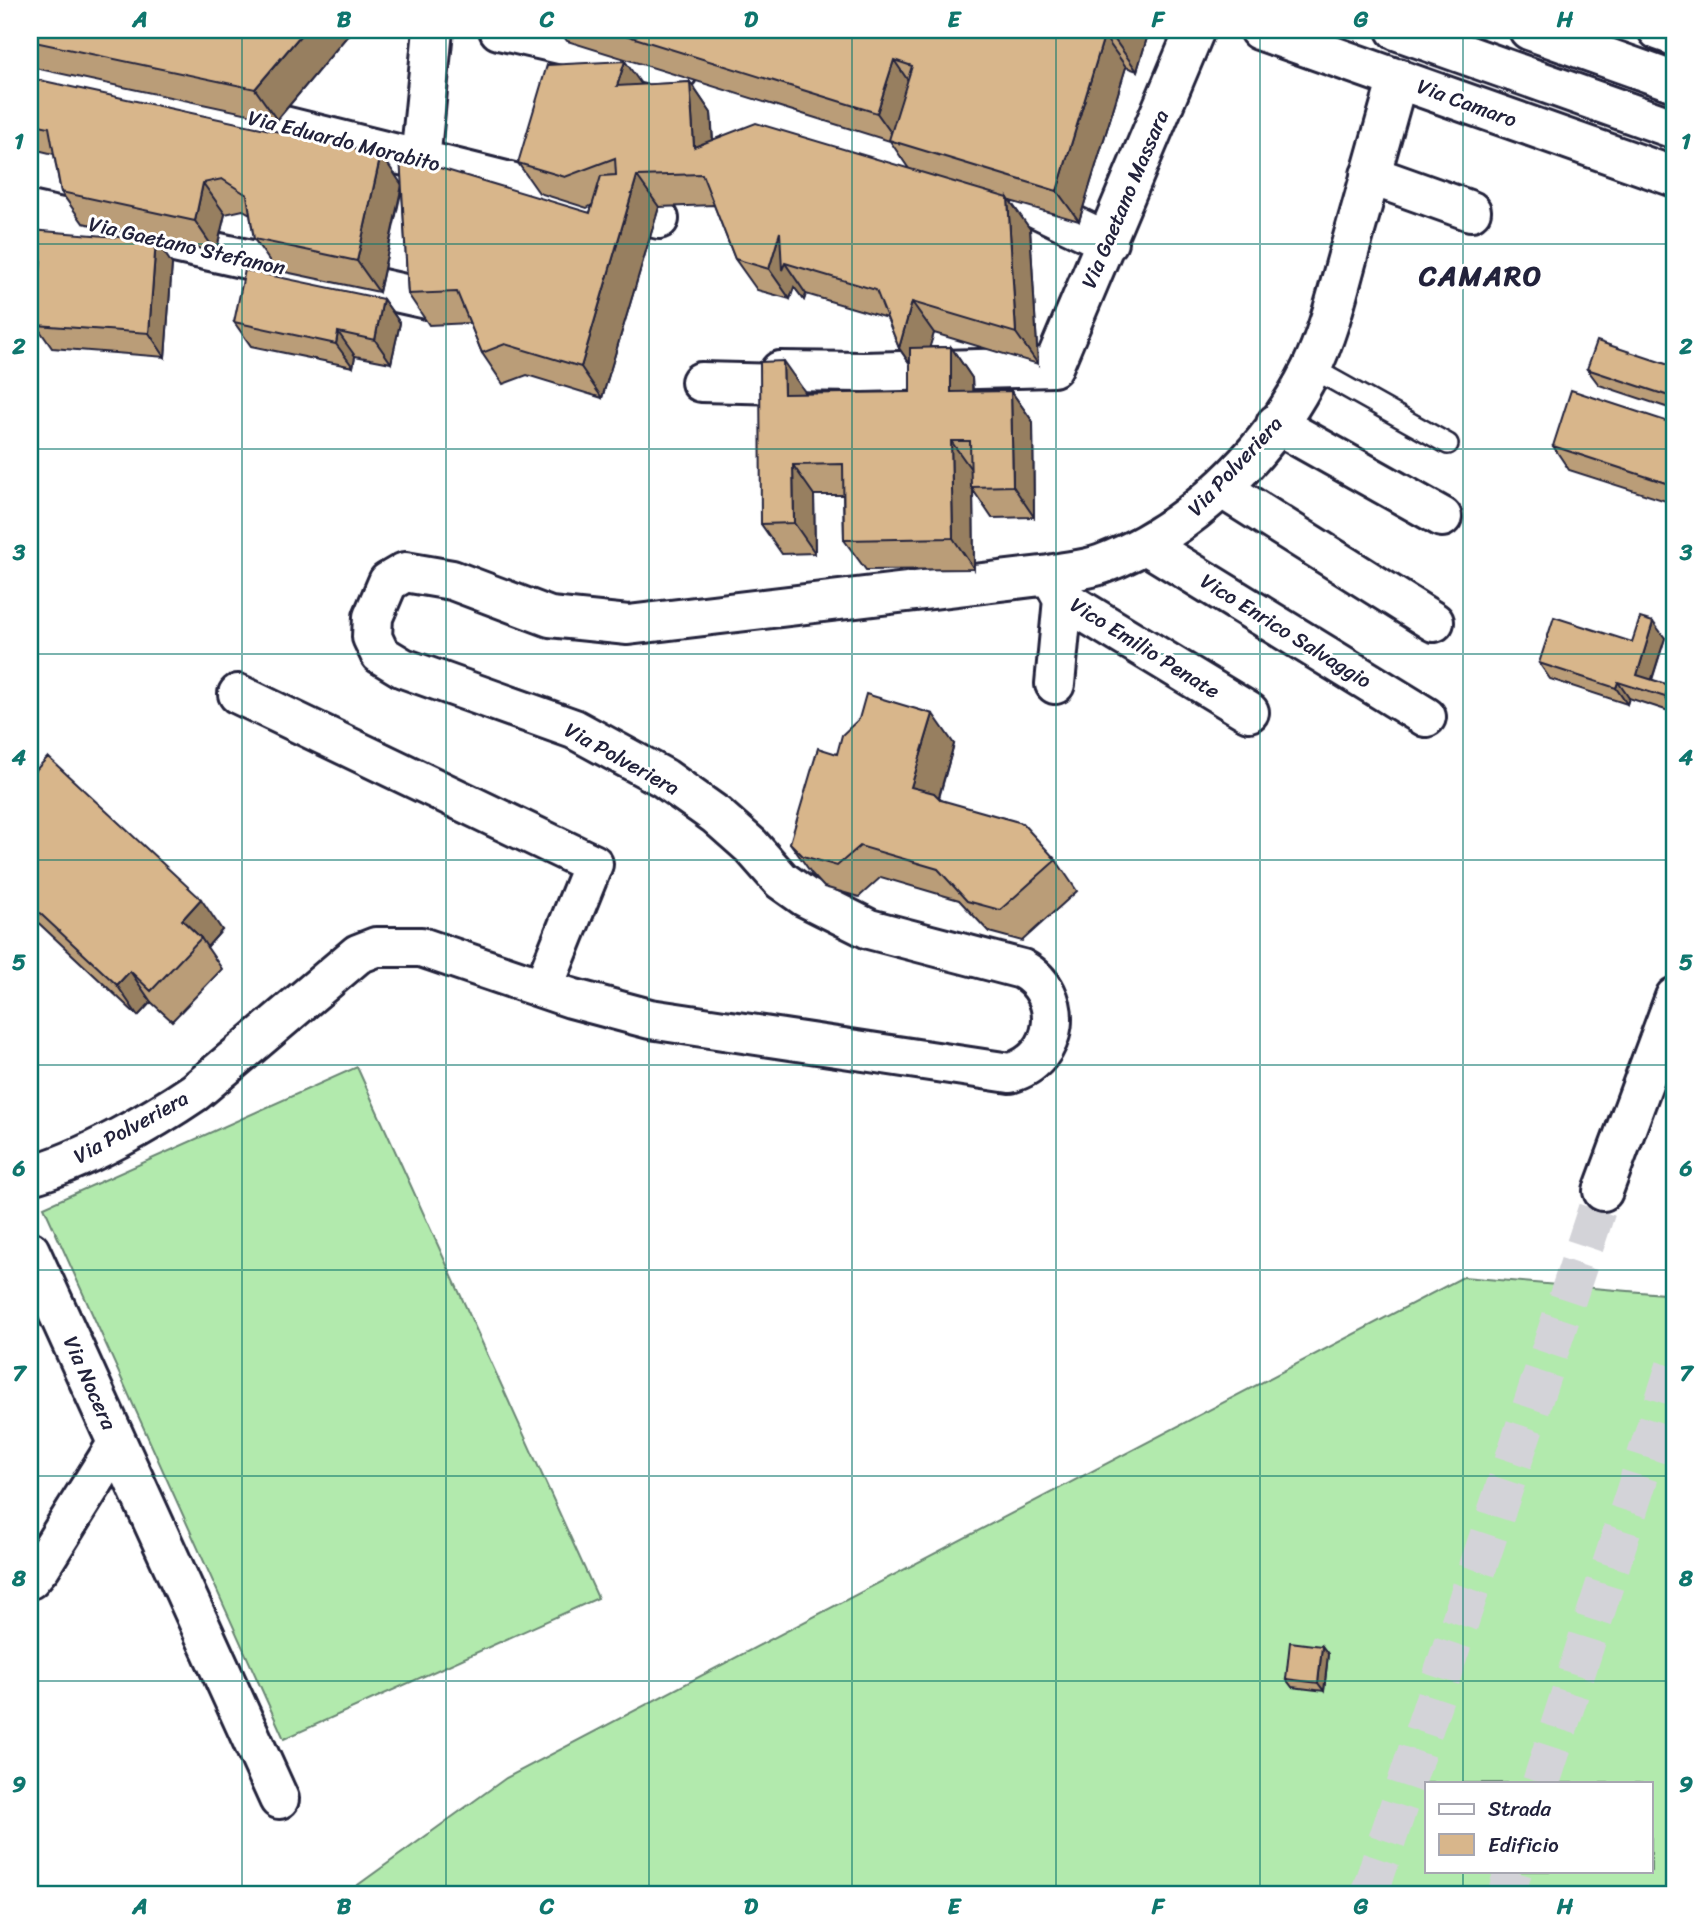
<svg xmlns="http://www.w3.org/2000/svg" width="1705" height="1925" font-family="Sriracha,sans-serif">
<rect width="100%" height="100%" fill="#fff"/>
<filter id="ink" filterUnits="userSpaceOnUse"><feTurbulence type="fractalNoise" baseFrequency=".0143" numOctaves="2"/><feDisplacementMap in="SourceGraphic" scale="14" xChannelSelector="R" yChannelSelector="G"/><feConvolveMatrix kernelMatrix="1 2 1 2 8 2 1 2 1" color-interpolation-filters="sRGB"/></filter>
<g filter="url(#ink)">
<path fill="#b2eaad" stroke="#6a8674" stroke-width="2" fill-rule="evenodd" d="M 357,1067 L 598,1598 L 284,1739 L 44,1207 Z
M 1463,1277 L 1675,1295 L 1675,1895 L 344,1895 L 506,1778 ZM 1427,1783 L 1651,1783 L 1651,1871 L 1427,1871 Z"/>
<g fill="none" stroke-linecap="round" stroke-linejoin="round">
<path stroke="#d3d3d8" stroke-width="38" stroke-dasharray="38 19" stroke-linecap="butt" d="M 1541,1783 L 1675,1366
M 1369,1895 L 1603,1191
M 1506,1895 L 1513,1871"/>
<g stroke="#22223b" stroke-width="24">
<path id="lane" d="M 1312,368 L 1448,444"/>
</g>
<g stroke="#22223b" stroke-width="44">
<path id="street" d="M 499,30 L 678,71
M 1259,30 L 1675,177
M 1658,30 L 1675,36
M 30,63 L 659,219
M 420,161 L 433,30
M 1370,175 L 1471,211
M 993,187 L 1108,242
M 30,211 L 427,299 L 431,267
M 701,382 L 779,384 L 780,371 L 863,372 L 1053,367 L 1195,30
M 1276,424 L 1442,517
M 1221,488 L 1434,622
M 1146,545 L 1426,717
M 1050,575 L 1063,599 L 1249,712
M 1055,684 L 1063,599
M 238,694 L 593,864 L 543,988
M 30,1175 C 81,1162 151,1122 195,1092 L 358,954 L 376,947 L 421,947 L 571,998 L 650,1019 L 1010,1073 C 1060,1059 1067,994 1022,969 L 869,929 L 805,897 L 781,880 L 751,846 L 716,815 L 664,778 L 574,729 L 403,668 L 380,654 L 372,637 L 373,617 L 388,582 L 405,572 L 452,580 L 550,617 L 628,625 L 1050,575 C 1067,571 1086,570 1102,564 C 1189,532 1271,451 1311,369 C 1329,332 1338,291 1349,252 C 1365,194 1382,136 1398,78
M 30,1251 L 279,1799
M 30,1579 L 41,1566 L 117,1444"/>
</g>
<g stroke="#22223b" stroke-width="44">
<path id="primary" d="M 1396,30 L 1675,129
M 1529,30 L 1675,82"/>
</g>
<g stroke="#22223b" stroke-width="44">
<path id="highway" d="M 1603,1191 L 1675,997"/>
</g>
<use href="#lane" stroke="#fff" stroke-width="19"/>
<use href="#street" stroke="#fff" stroke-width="38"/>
<use href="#primary" stroke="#fff" stroke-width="38"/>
<use href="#highway" stroke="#fff" stroke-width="38"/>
</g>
<path fill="#ba9d78" stroke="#22223b" stroke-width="2" d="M 30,30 L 346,30 L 349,34 L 277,120 L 30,67 Z
M 559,30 L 1148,30 L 1149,31 L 1137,71 L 1126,67 L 1079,221 L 1010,201 L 1030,229 L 1038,364 L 934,333 L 929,347 L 951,347 L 972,378 L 973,391 L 1011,391 L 1033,422 L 1034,517 L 992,518 L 973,490 L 974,569 L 866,570 L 844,540 L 843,495 L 814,495 L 815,553 L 782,554 L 761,524 L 805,392 L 805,394 L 910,392 L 910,364 L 899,348 L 887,318 L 806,294 L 804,300 L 794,287 L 790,299 L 757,290 L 735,259 L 714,205 L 659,207 L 602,398 L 527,375 L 503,384 L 482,353 L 470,323 L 429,325 L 408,294 L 402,188 L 379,292 L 276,270 L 254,239 L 250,214 L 243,210 L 225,214 L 216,252 L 83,223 L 61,192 L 54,154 L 33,149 L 30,163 L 30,78 L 401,184 L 590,213 L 592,205 L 587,208 L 539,193 L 518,163 L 642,85 L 690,82 L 711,113 L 713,139 L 909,169 L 890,141 L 567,41 Z
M 30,230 L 172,264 L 165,357 L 52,348 L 36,325 L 39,281 L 30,281 Z
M 383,299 L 400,323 L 391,363 L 355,356 L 353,367 L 251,346 L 234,322 Z
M 1675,367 L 1675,410 L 1599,385 L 1587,369 Z
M 1675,424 L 1675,504 L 1569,470 L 1553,446 Z
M 1665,638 L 1652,680 L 1669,685 L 1675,694 L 1675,713 L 1629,698 L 1627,704 L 1550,679 L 1539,663 L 1632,642 Z
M 954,744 L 939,798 L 941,800 L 1056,860 L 1077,891 L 1022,941 L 989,932 L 959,900 L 881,877 L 859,897 L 824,887 L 812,874 L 790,843 L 837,754 Z
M 30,776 L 222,930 L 207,947 L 222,969 L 172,1021 L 151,1002 L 138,1016 L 30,915 Z
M 1322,1646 L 1328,1654 L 1324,1691 L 1292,1687 L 1286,1679 Z"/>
<path fill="#977f61" stroke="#22223b" stroke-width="2" d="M 305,30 L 346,30 L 349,34 L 277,120 L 255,89 Z
M 1119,30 L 1148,30 L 1149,31 L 1137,71 L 1115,40 Z
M 1104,36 L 1126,67 L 1079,221 L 1057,191 Z
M 894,60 L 915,91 L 899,144 L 877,113 Z
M 625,61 L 646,91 L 617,86 Z
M 690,82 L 711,113 L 715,178 L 694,147 Z
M 30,145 L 33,149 L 30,163 Z
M 381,154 L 402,185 L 379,292 L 357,261 Z
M 637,176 L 659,207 L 602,398 L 581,367 Z
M 203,183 L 225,214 L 216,252 L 195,221 Z
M 1008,198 L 1030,229 L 1038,364 L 1016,333 Z
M 780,232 L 785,263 L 806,294 L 804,300 L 794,287 L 790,299 L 769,269 Z
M 156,240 L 172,264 L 165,357 L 149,333 Z
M 383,299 L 400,323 L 391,363 L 375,340 Z
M 912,302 L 934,333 L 920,378 L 899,348 Z
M 338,332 L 355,356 L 353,367 L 336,344 Z
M 951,347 L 972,378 L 973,423 L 951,392 Z
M 783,361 L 805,392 L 806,425 L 784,394 Z
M 1011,391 L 1033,422 L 1034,517 L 1013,486 Z
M 951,441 L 973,472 L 971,487 L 973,490 L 974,569 L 953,538 Z
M 793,465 L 814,495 L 815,553 L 794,523 Z
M 1653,622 L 1665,638 L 1648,691 L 1637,675 Z
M 1618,682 L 1629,698 L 1627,704 L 1616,688 Z
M 1669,685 L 1675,694 L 1675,711 L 1665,697 Z
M 933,714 L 954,744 L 933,817 L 911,787 Z
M 201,899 L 222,930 L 207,947 L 201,938 L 182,920 Z
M 130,971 L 151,1002 L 138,1016 L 117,985 Z
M 1322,1646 L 1328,1654 L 1324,1691 L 1318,1683 Z"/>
<path fill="#d8b68b" stroke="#22223b" stroke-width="2" d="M 30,30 L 305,30 L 255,89 L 30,41 Z
M 609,30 L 1119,30 L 1115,40 L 1104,36 L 1057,191 L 889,140 L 912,66 L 894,60 L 877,113 Z
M 625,61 L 617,86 L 690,82 L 694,147 L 756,123 L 1008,198 L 1016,333 L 912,302 L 899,348 L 876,290 L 785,263 L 782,270 L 780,232 L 769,269 L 735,259 L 702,174 L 637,176 L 581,367 L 505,344 L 482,353 L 457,292 L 408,294 L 400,156 L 590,213 L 601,176 L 616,175 L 615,158 L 565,177 L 518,163 L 547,65 Z
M 30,78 L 381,154 L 357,261 L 254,239 L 247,195 L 222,179 L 203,183 L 195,221 L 61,192 L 49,127 L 30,123 Z
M 30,230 L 156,240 L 149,333 L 36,325 L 41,259 L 30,258 Z
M 245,270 L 383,299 L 375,340 L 338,332 L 336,344 L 234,322 Z
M 1597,341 L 1675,367 L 1675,398 L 1587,369 Z
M 951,347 L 951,392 L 1011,391 L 1013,486 L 971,487 L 970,441 L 951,441 L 953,538 L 844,540 L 843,464 L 793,465 L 794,523 L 761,524 L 760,362 L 783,361 L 784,394 L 910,392 L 910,348 Z
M 1571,390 L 1675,424 L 1675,486 L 1553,446 Z
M 1554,617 L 1632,642 L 1640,618 L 1653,622 L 1637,675 L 1669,685 L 1665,697 L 1618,682 L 1616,688 L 1539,663 Z
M 866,694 L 933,714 L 911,787 L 934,793 L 941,800 L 1022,823 L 1056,860 L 1000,910 L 967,901 L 938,869 L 860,846 L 837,866 L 803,856 L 790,843 L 818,748 L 837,754 L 842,735 L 859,719 Z
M 48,757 L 201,899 L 182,920 L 201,938 L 151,991 L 130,971 L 117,985 L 30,904 L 30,776 Z
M 1290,1642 L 1322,1646 L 1318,1683 L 1286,1679 Z"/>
</g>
<path fill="none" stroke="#0f766e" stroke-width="2" stroke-opacity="0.55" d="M 242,30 L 242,1895M 446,30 L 446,1895M 649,30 L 649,1895M 852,30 L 852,1895M 1056,30 L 1056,1895M 1260,30 L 1260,1895M 1463,30 L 1463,1783M 30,244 L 1675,244M 30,449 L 1675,449M 30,654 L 1675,654M 30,860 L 1675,860M 30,1065 L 1675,1065M 30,1270 L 1675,1270M 30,1476 L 1675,1476M 30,1681 L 1675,1681M 1463,1871 L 1463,1895"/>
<g text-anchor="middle" stroke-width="6" stroke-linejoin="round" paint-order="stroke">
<g font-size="21" fill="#22223b" stroke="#fff">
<text transform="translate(1467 103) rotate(20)" y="7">Via Camaro</text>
<text transform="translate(344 141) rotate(14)" y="7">Via Eduardo Morabito</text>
<text transform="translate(1125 199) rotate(-67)" y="7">Via Gaetano Massara</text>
<text transform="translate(187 246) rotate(13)" y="7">Via Gaetano Stefanon</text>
<text transform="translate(1235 466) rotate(-47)" y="7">Via Polveriera</text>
<text transform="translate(1286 631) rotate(32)" y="7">Vico Enrico Salvaggio</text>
<text transform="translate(1145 648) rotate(32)" y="7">Vico Emilio Penate</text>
<text transform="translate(622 759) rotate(29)" y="7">Via Polveriera</text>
<text transform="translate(131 1127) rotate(-29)" y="7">Via Polveriera</text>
<text transform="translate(90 1383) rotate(66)" y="7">Via Nocera</text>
</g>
<g font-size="28" font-weight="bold" letter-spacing="2" fill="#22223b" stroke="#fff">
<text x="1481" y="285">CAMARO</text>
</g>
</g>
<rect width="1705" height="1925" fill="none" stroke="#fff" stroke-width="77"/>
<rect x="1425" y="1782" width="228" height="91" fill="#ffffff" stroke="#a7a7b1" stroke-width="2"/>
<rect x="1439" y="1804" width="35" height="10" fill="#ffffff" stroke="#a7a7b1" stroke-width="2"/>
<text x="1488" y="1816" font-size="21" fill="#22223b">Strada</text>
<rect x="1439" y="1834" width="35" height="21" fill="#d8b68b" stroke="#a7a7b1" stroke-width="2"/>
<text x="1488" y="1852" font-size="21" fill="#22223b">Edificio</text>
<rect x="38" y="38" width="1628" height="1848" fill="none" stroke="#0f766e" stroke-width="2.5"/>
<g font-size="23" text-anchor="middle" font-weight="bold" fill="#0f766e">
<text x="140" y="27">A</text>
<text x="344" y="27">B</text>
<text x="547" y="27">C</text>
<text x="751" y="27">D</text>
<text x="954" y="27">E</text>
<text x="1158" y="27">F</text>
<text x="1361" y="27">G</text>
<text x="1565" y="27">H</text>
<text x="19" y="149">1</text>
<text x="1686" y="149">1</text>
<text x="19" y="354">2</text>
<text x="1686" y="354">2</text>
<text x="19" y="560">3</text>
<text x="1686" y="560">3</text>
<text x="19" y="765">4</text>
<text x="1686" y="765">4</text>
<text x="19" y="970">5</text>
<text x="1686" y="970">5</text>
<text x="19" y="1176">6</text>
<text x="1686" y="1176">6</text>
<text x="19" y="1381">7</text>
<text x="1686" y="1381">7</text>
<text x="19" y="1586">8</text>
<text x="1686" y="1586">8</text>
<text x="19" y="1792">9</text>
<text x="1686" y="1792">9</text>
<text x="140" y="1914">A</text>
<text x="344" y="1914">B</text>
<text x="547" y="1914">C</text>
<text x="751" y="1914">D</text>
<text x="954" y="1914">E</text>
<text x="1158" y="1914">F</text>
<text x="1361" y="1914">G</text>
<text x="1565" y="1914">H</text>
</g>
</svg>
